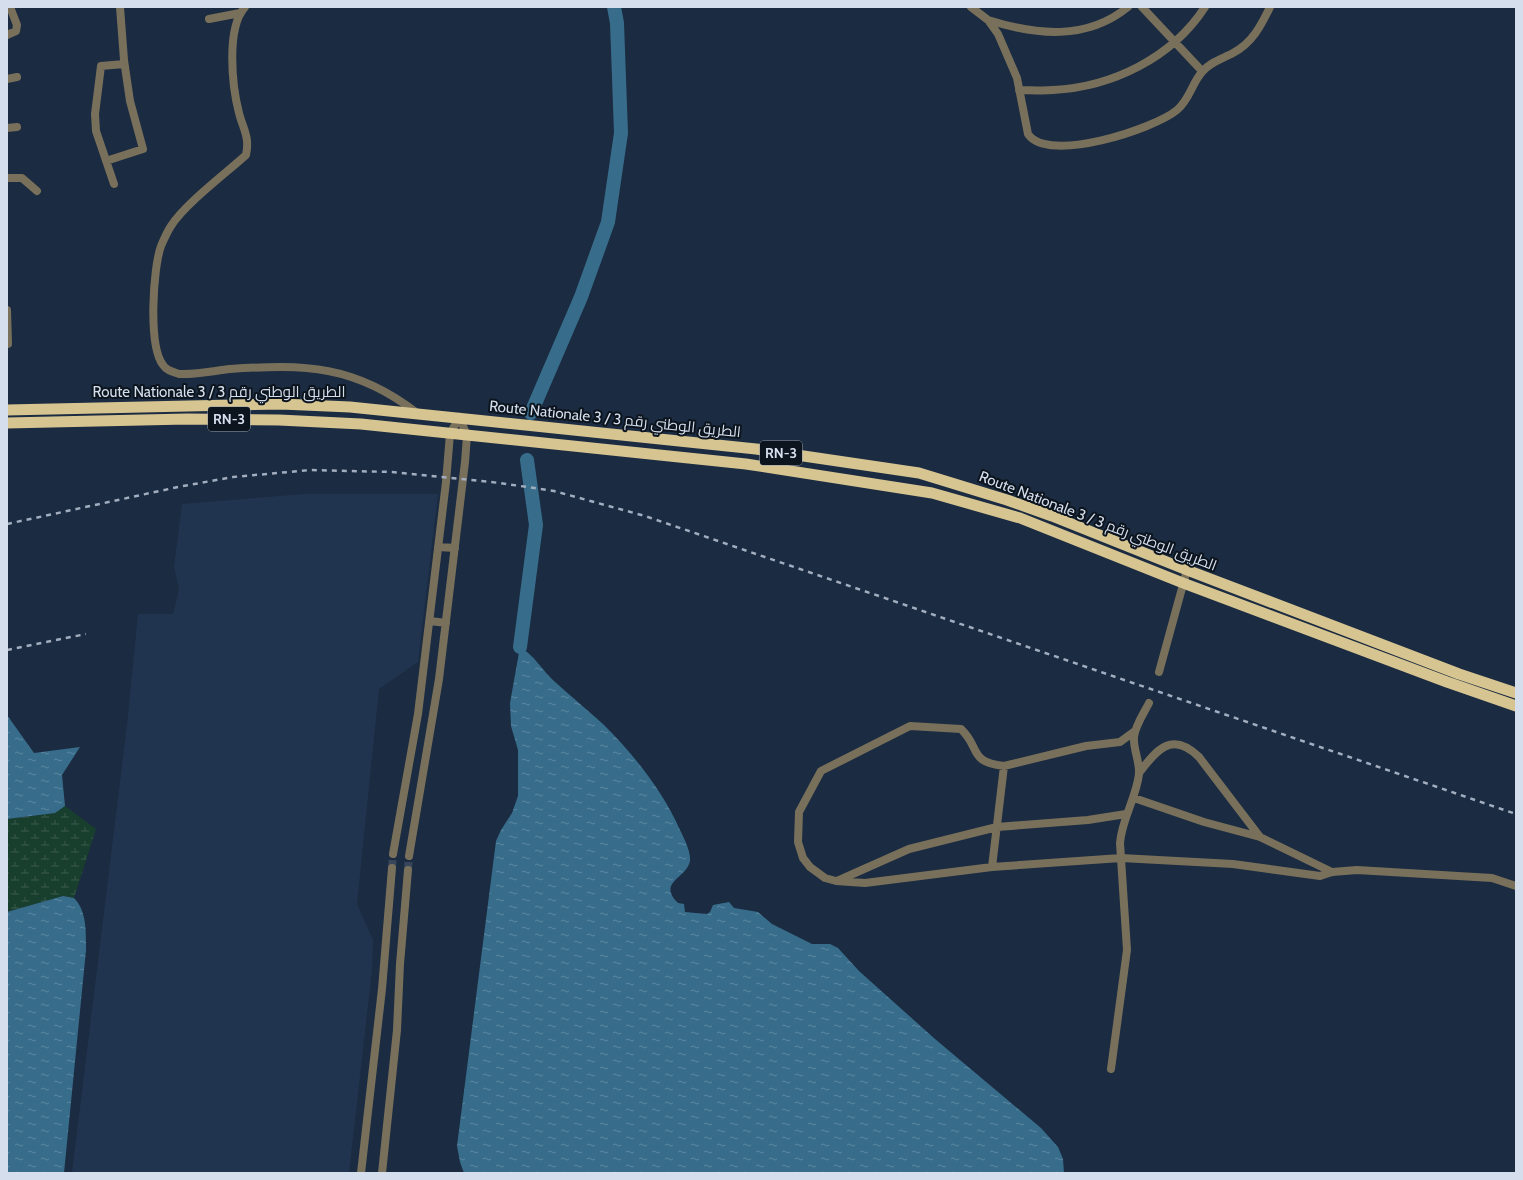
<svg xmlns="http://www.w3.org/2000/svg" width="1523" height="1180" font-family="Cabin,Cairo,sans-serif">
<defs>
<pattern id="wetland-marsh" width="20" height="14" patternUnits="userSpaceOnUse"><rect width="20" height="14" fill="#183e2d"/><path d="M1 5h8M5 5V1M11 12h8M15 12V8" fill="none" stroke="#39594c"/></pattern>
<pattern id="water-ripples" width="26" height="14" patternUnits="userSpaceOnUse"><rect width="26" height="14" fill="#376d8b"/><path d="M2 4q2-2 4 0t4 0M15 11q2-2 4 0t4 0" fill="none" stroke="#5c88a1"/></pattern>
</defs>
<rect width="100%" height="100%" fill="#1b2b41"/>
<path fill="#21344f" d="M 304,494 L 438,494 L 418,662 L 379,689 L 357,904 L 373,940 L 372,970 L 349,1173 L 72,1173 L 127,725 L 138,614 L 173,614 L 179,589 L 174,567 L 182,504 Z"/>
<path fill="url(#wetland-marsh)" d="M 65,806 L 96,829 L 74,898 L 63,896 L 7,912 L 7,819 L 55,813 Z"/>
<path fill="url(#water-ripples)" d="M 520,647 C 534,655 542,670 554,681 C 570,696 588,710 604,725 C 634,755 663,791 680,830 C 684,838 691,852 690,861 C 686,879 657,882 678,903 L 684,904 L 685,912 L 707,914 L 710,912 L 713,905 L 729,902 L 734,908 L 758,912 L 772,924 L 812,944 L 830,944 L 838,948 L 859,971 L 935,1039 L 1041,1128 L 1058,1147 L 1063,1159 L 1064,1173 L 464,1173 L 460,1162 L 457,1146 L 496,841 L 501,830 L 512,813 L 518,796 L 518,750 L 511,726 L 510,703 Z
M 7,715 L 34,753 L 80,747 L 62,775 L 65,806 L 55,813 L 7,819 Z
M 63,896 L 74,898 C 87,911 86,933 86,950 L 64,1173 L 7,1173 L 7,912 Z"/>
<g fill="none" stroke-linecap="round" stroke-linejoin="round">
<path stroke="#376d8b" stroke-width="14" d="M 531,413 L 581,297 L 608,222 L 621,133 L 617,23 L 614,7
M 520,647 L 536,525 L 527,460"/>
<path stroke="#37465b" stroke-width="8" stroke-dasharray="8 4" stroke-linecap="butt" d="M 392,868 L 393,854
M 408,870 L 409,856"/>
<path stroke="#78705b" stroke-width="8" d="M 245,7 C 226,28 232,86 239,113 C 243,129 250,137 246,155 C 225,174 185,204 171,226 C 167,232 164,239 161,246 C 153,268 148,346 163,365 C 166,370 173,372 179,374 C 196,375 213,371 230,369 C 305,364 355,365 417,413
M 971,7 L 988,20 L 998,34 L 1017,78 L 1028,134 C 1048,164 1154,129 1177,110 C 1190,99 1192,83 1202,72 C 1210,62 1222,59 1233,53 C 1252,43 1261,26 1270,7
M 1142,7 L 1202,71
M 209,19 L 240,13
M 988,20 C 1036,35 1086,41 1128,7
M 7,35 L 16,31 L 17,25 L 10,7
M 7,79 L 17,77
M 1019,90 C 1030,90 1042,91 1053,90 C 1112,87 1172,58 1205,7
M 7,128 L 17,127
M 106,161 L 143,149 L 130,101 L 124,60 L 120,7
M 7,178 L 22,178 L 37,191
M 114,184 L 96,131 L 95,114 L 101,66 L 124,64
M 7,310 L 8,344
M 438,547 L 455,548
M 430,621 L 446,623
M 1159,672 L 1187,570
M 1135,731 L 1120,742 L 1086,746 L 1004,766 C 968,762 981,748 961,729 L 910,726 L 821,771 L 799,812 L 798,842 L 803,858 L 810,867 L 825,878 L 836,881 L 865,883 L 992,867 L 1121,858 L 1233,864 L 1320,876 L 1332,872
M 1139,773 C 1157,749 1172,731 1199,757 L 1260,837
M 1134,798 L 1204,822 L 1260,837 L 1332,872
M 393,854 L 418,714 L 446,482 L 450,434 L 459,417
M 409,856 L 439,679 L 465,462 L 467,435 L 459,417
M 992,867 L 1004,766
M 837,881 L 909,849 L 997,827 L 1088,820 L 1126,814
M 1111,1069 L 1127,950 L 1120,843 C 1122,818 1136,799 1139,774 C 1140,762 1133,749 1134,737 C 1135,726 1144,713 1149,703
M 361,1173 L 382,989 L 392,868
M 382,1173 L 397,1030 L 400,964 L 408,870"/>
<path stroke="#78705b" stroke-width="8" d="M 1332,872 L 1357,870 L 1492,878 L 1516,886"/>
<path stroke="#d6c491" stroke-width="11" d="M 7,410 L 281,404 L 350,407 L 756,449 L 919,473 L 1007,500 L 1052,516 L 1187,570 L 1459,674 L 1516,693
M 7,423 L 187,419 L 279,420 L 361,424 L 746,464 L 932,493 L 1020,518 L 1183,583 L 1447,682 L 1516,706"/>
<path stroke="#a2aebf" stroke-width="2.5" stroke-dasharray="5 5" stroke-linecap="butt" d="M 7,524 L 178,487 L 233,477 L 311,470 L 392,472 L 500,483 L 554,491 L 645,516 L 1516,814
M 7,650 L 86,634"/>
</g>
<g text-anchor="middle" stroke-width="4" stroke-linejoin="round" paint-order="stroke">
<g fill="#0c141d" stroke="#98a1af" stroke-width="1">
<rect x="208" y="407" width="42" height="24" rx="3"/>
<rect x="760" y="441" width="42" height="24" rx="3"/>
</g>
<g font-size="14" font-weight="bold" fill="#d4deed">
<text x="229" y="424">RN-3</text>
<text x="781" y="458">RN-3</text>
</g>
<g font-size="15" fill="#d4deed" stroke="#0c141d">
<text x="219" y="397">Route Nationale 3 / الطريق الوطني رقم 3</text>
<text transform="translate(615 419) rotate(6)" y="5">Route Nationale 3 / الطريق الوطني رقم 3</text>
<text transform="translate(1098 521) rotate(21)" y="5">Route Nationale 3 / الطريق الوطني رقم 3</text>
</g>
</g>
<rect width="1523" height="1180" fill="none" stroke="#d4deed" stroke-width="16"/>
</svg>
